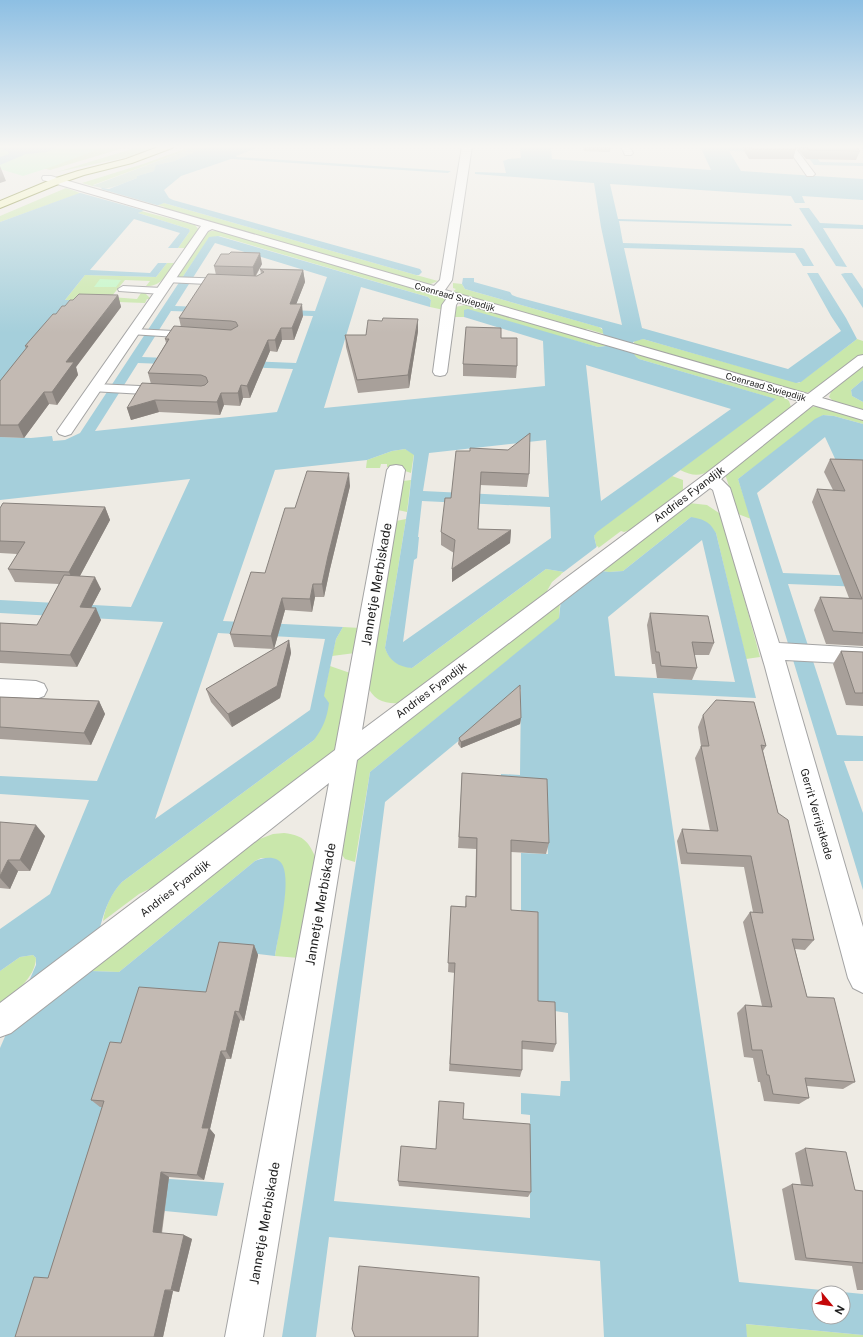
<svg xmlns="http://www.w3.org/2000/svg" width="863" height="1337" font-family="'Public Sans',sans-serif">
<rect width="100%" height="100%" fill="#eeebe4"/>
<path fill="#c9e7ab" d="M 82,146 L 130,146 L 50,170 L 13,160 Z
M 141,146 L 162,146 L 128,157 L 57,172 Z
M 193,146 L 198,146 L 93,185 L 96,187 L 82,183 L 143,164 Z
M 66,188 L 81,193 L 0,222 L 0,216 Z
M 164,203 L 416,275 L 438,281 L 426,286 L 161,210 L 165,207 L 157,205 Z
M 141,211 L 195,225 L 199,230 L 186,248 L 178,248 L 190,231 L 189,229 L 138,213 Z
M 211,231 L 220,231 L 441,295 L 445,300 L 444,310 L 430,307 L 431,300 L 428,297 L 220,236 L 209,238 L 182,278 L 175,277 L 206,233 Z
M 167,263 L 175,263 C 168,274 161,287 146,286 L 150,281 L 125,280 L 111,297 L 137,299 L 141,293 L 145,293 L 151,299 L 147,299 L 145,303 L 65,300 L 85,275 L 156,277 Z
M 453,283 L 462,284 L 465,289 L 599,327 L 603,330 L 604,334 L 587,329 L 584,331 L 451,293 L 456,289 L 453,288 Z
M 470,304 L 606,343 L 606,346 L 598,347 L 464,310 L 464,317 L 452,317 L 455,307 Z
M 643,339 L 799,383 L 857,339 L 863,341 L 863,355 L 814,391 L 804,393 L 633,345 L 635,340 Z
M 633,353 L 782,395 L 789,401 L 791,407 L 712,469 C 700,477 693,476 680,470 L 775,399 L 639,359 L 634,356 Z
M 863,366 L 863,380 L 851,390 L 852,396 L 863,402 L 863,411 L 833,401 L 829,397 L 831,392 Z
M 817,406 L 863,418 L 863,424 L 834,416 L 823,415 L 738,479 L 751,519 L 738,514 L 725,474 L 808,408 Z
M 405,449 L 414,454 L 411,473 L 405,471 L 402,468 L 387,467 L 387,464 L 381,464 L 380,468 L 366,468 L 367,460 L 392,451 Z
M 672,476 L 683,480 L 683,490 L 633,529 L 624,532 L 621,531 L 597,549 L 594,536 L 596,532 Z
M 411,480 L 407,512 L 398,510 L 403,481 Z
M 689,503 L 707,505 L 722,515 L 760,657 L 746,659 L 716,533 L 691,517 L 623,571 L 609,572 L 602,571 Z
M 406,519 L 385,648 C 390,662 399,665 412,668 L 546,569 L 564,572 L 552,582 L 547,591 L 548,594 L 400,703 C 384,704 373,700 367,685 L 396,521 Z
M 560,602 L 559,619 L 370,772 L 355,862 L 345,859 L 339,851 L 353,764 Z
M 343,627 L 360,628 L 355,653 L 332,656 L 336,639 Z
M 330,666 L 353,674 L 338,753 L 180,874 L 139,894 L 103,921 C 105,907 112,892 122,882 L 314,740 Z
M 284,833 C 306,836 308,842 317,860 L 299,958 L 275,956 L 285,892 L 271,858 L 261,858 L 255,861 L 119,972 L 91,971 L 92,966 L 257,840 L 273,834 Z
M 33,955 L 36,958 C 35,979 14,992 0,1006 L 0,971 L 20,957 Z
M 745,1324 L 863,1335 L 863,1337 L 747,1337 Z"/>
<path fill="#c1dccf" d="M 198,146 L 208,146 L 174,161 L 157,165 L 154,171 L 137,176 L 137,178 C 122,183 108,193 92,186 Z"/>
<path fill="#c2f7c5" d="M 0,146 L 107,146 L 54,166 L 23,176 L 0,169 Z
M 100,279 L 121,280 L 116,287 L 94,287 Z"/>
<path fill="#a5cfdb" fill-rule="evenodd" d="M 0,146 L 59,146 L 47,152 L 26,154 L 0,165 L 0,157 L 9,154 L 8,151 L 0,149 Z
M 208,146 L 262,146 L 236,156 L 237,157 L 451,171 L 448,173 L 231,159 L 181,176 L 164,190 L 169,198 L 173,200 L 420,269 L 422,272 L 419,275 L 416,275 L 164,203 L 138,213 L 189,229 L 190,231 L 178,248 L 168,248 L 180,233 L 134,219 L 90,270 L 150,273 L 158,263 L 167,263 L 156,277 L 85,275 L 65,300 L 77,300 L 0,394 L 0,222 L 96,187 L 109,189 L 137,178 L 137,176 L 154,171 L 156,165 L 174,161 Z
M 520,146 L 551,146 L 552,159 L 711,170 L 700,146 L 739,146 L 740,148 L 784,149 L 786,152 L 729,151 L 741,171 L 863,179 L 863,200 L 802,196 L 805,203 L 795,203 L 791,196 L 610,184 L 618,219 L 791,224 L 792,226 L 619,221 L 623,243 L 802,248 L 804,249 L 814,266 L 803,266 L 795,253 L 624,248 L 642,328 L 788,369 L 841,331 L 831,316 L 807,273 L 818,273 L 846,318 L 857,339 L 801,382 L 796,383 L 643,339 L 633,342 C 633,349 632,355 639,359 L 776,399 L 597,532 L 594,536 L 602,571 L 609,572 L 623,571 L 691,517 C 705,520 709,521 716,533 L 756,698 L 653,693 L 739,1282 L 863,1294 L 863,1335 L 746,1324 L 747,1337 L 604,1337 L 600,1261 L 329,1237 L 316,1337 L 282,1337 L 370,772 L 559,618 L 564,572 L 546,569 L 412,668 C 399,667 389,661 385,648 L 408,507 L 414,455 L 405,449 L 392,451 L 367,460 L 275,470 L 223,621 L 343,627 L 336,639 L 324,696 L 329,703 C 327,718 323,728 314,740 L 122,882 C 101,903 97,944 91,971 L 119,972 L 255,861 C 264,857 278,855 283,866 C 291,885 278,935 275,956 L 223,950 L 210,999 L 90,1173 L 224,1183 L 217,1216 L 81,1203 L 40,1337 L 0,1337 L 0,1048 L 36,965 L 36,958 L 33,955 L 20,957 L 0,971 L 0,929 L 50,894 L 89,800 L 0,794 L 0,776 L 97,781 L 163,622 L 0,613 L 0,600 L 131,607 L 190,479 L 0,500 L 0,437 L 31,438 L 52,436 L 53,441 L 65,440 L 80,433 L 209,237 L 218,236 L 428,297 L 431,300 L 430,307 L 361,287 L 324,408 L 545,386 L 543,341 L 464,317 L 464,310 L 468,309 L 598,347 L 606,346 L 602,328 L 465,289 L 462,284 L 463,278 L 474,278 L 474,282 L 510,292 L 512,295 L 517,297 L 622,325 L 601,227 L 594,183 L 475,174 L 475,172 L 506,173 L 503,161 L 508,159 L 521,158 ZM 215,243 L 327,277 L 315,311 L 175,306 ZM 171,311 L 312,316 L 313,316 L 296,363 L 142,357 ZM 138,363 L 293,369 L 277,412 L 95,431 ZM 586,365 L 731,409 L 601,501 ZM 546,440 L 549,497 L 423,491 L 429,453 ZM 422,501 L 550,507 L 551,538 L 403,642 L 414,560 L 417,558 L 419,537 L 418,537 ZM 702,540 L 735,682 L 615,676 L 608,617 ZM 218,633 L 325,639 L 310,710 L 155,819 ZM 521,689 L 520,775 L 501,774 L 501,786 L 545,790 L 548,854 L 521,853 L 521,1006 L 568,1013 L 570,1081 L 561,1081 L 560,1096 L 521,1093 L 521,1114 L 530,1115 L 530,1218 L 334,1201 L 385,802 ZM 819,1293 L 843,1293 L 843,1317 L 819,1317 Z
M 803,150 L 811,150 L 820,162 L 863,163 L 863,166 L 814,165 Z
M 799,208 L 809,208 L 820,223 L 863,225 L 863,229 L 823,228 L 847,267 L 836,266 Z
M 845,273 L 852,273 L 863,289 L 863,308 L 841,274 Z
M 863,380 L 863,402 L 852,396 L 851,390 Z
M 823,415 L 834,416 L 863,424 L 863,479 L 837,463 L 825,437 L 757,493 L 783,573 L 863,576 L 863,587 L 788,584 L 837,735 L 863,736 L 863,761 L 844,761 L 863,813 L 863,890 L 738,479 L 815,419 Z"/>
<path fill="#eeebe4" d="M 92,186 L 98,187 L 102,188 L 101,189 L 160,206 L 145,211 L 77,192 Z
M 598,546 L 605,569 L 558,606 L 561,574 Z"/>
<g fill="none" stroke-linecap="round" stroke-linejoin="round">
<g stroke="#a4a4a4" stroke-width="2">
<path id="lane" d="M 169,277 L 229,279 L 234,282 L 229,285 L 165,282 L 164,280 Z
M 123,286 L 162,288 L 167,291 L 162,294 L 119,291 L 118,289 Z
M 134,329 L 193,332 L 197,333 L 199,335 L 197,337 L 193,338 L 130,334 L 128,332 Z
M 95,384 L 162,387 L 166,388 L 168,391 L 166,394 L 162,395 L 91,391 L 89,388 L 91,385 Z"/>
</g>
<g stroke="#a4a4a4" stroke-width="2">
<path id="street" d="M 462,146 L 472,146 L 452,280 L 445,290 L 808,394 L 858,356 L 863,355 L 863,366 L 822,398 L 863,410 L 863,420 L 813,405 L 721,479 L 730,488 L 779,643 L 863,648 L 863,664 L 785,660 L 863,927 L 863,993 L 853,988 L 848,978 L 765,667 L 713,490 L 710,488 L 357,760 L 263,1337 L 225,1337 L 329,783 L 122,947 L 11,1033 L 0,1037 L 0,1003 L 335,750 L 387,470 L 390,466 L 396,465 L 402,466 L 405,470 L 362,730 L 704,475 L 799,401 L 458,302 L 456,305 L 447,372 L 445,375 L 440,376 L 435,375 L 433,372 L 442,305 L 447,298 L 212,229 L 208,231 L 71,434 L 65,436 L 59,434 L 57,431 L 201,226 L 43,180 L 42,178 L 43,176 L 51,176 L 434,286 L 440,280 Z
M 621,146 L 629,146 L 633,153 L 631,155 L 625,155 Z
M 786,146 L 794,146 L 815,174 L 813,176 L 807,176 Z
M 0,679 L 36,681 L 44,684 L 47,690 L 44,696 L 36,699 L 0,697 Z"/>
</g>
<g stroke="#677108" stroke-width="2">
<path id="secondary" d="M 161,146 L 174,146 L 172,148 L 132,163 L 84,175 L 61,183 L 0,208 L 0,201 L 53,179 L 78,171 L 126,159 Z"/>
</g>
<use href="#lane" fill="#fff" fill-rule="evenodd"/>
<use href="#street" fill="#fff" fill-rule="evenodd"/>
<use href="#secondary" fill="#f5f7b9" fill-rule="evenodd"/>
</g>
<path fill="#a8a09a" d="M 583,146 L 611,146 L 610,152 L 584,151 Z
M 741,146 L 794,146 L 796,149 L 793,159 L 749,159 Z
M 795,146 L 855,146 L 860,151 L 856,160 L 806,159 Z
M 262,264 L 256,276 L 257,276 L 261,274 L 260,269 L 303,270 L 305,282 L 296,304 L 303,316 L 294,340 L 282,340 L 277,352 L 270,351 L 250,398 L 243,398 L 240,406 L 224,405 L 220,415 L 159,412 L 131,420 L 127,408 L 151,384 L 148,373 L 166,343 L 165,339 L 181,327 L 179,318 L 216,275 L 214,266 Z
M 118,295 L 121,307 L 76,367 L 78,375 L 57,405 L 49,404 L 24,438 L 0,437 L 0,381 L 26,349 L 25,346 L 56,314 L 73,300 Z
M 418,319 L 418,331 L 409,388 L 358,393 L 346,347 L 345,335 L 366,335 L 382,321 Z
M 501,338 L 517,366 L 516,378 L 463,376 L 463,364 Z
M 470,451 L 529,474 L 527,487 L 480,485 L 478,529 L 511,530 L 510,543 L 452,582 L 454,553 L 441,545 L 441,532 L 451,498 Z
M 830,459 L 863,460 L 863,646 L 826,644 L 814,610 L 820,597 L 849,598 L 812,502 L 817,489 L 833,490 L 824,472 Z
M 350,486 L 330,569 L 324,597 L 315,597 L 312,612 L 285,610 L 274,649 L 234,647 L 230,634 L 265,573 L 295,508 Z
M 105,507 L 110,520 L 80,576 L 101,589 L 91,608 L 101,620 L 77,667 L 0,663 L 0,623 L 37,625 L 59,584 L 15,582 L 8,569 L 17,554 L 0,553 L 0,508 Z
M 650,613 L 714,643 L 709,655 L 694,655 L 697,668 L 692,680 L 657,678 L 655,664 L 652,664 L 647,625 Z
M 289,640 L 291,653 L 280,698 L 232,727 L 211,702 L 206,689 Z
M 841,651 L 863,652 L 863,706 L 846,705 L 833,664 Z
M 0,697 L 99,701 L 105,714 L 91,745 L 0,739 Z
M 703,715 L 766,746 L 763,751 L 778,813 L 814,940 L 805,950 L 795,949 L 807,997 L 855,1082 L 843,1089 L 807,1086 L 809,1098 L 799,1104 L 764,1101 L 760,1082 L 758,1082 L 753,1058 L 744,1057 L 737,1013 L 745,1005 L 762,1006 L 743,922 L 750,912 L 753,912 L 744,867 L 681,864 L 677,841 L 682,829 L 710,831 L 695,758 L 701,746 L 698,727 Z
M 521,718 L 520,724 L 461,748 L 458,744 L 459,738 Z
M 462,773 L 549,843 L 546,854 L 511,852 L 511,910 L 538,1001 L 556,1044 L 553,1052 L 522,1049 L 522,1070 L 520,1077 L 449,1071 L 455,973 L 448,972 L 451,906 L 465,907 L 466,896 L 475,897 L 476,849 L 458,848 Z
M 0,822 L 45,836 L 30,871 L 18,871 L 10,889 L 0,888 Z
M 254,945 L 258,955 L 244,1021 L 240,1020 L 231,1059 L 226,1059 L 210,1129 L 215,1135 L 204,1180 L 169,1177 L 162,1233 L 184,1235 L 192,1239 L 179,1292 L 173,1291 L 163,1337 L 15,1337 L 48,1278 L 102,1107 L 100,1107 L 91,1100 L 121,1043 L 206,992 Z
M 463,1119 L 531,1192 L 528,1197 L 399,1186 L 398,1181 L 436,1149 Z
M 805,1148 L 855,1190 L 863,1191 L 863,1290 L 857,1290 L 852,1266 L 795,1260 L 782,1189 L 792,1184 L 801,1185 L 795,1153 Z"/>
<path fill="#88827d" d="M 0,166 L 6,181 L 0,183 Z
M 260,253 L 262,264 L 254,278 L 253,267 Z
M 303,270 L 305,282 L 292,315 L 290,304 Z
M 118,295 L 121,307 L 76,367 L 78,375 L 57,405 L 52,392 L 66,362 Z
M 302,304 L 303,316 L 294,340 L 292,328 Z
M 418,319 L 418,331 L 409,388 L 408,375 Z
M 281,328 L 282,340 L 277,352 L 275,340 Z
M 268,340 L 270,351 L 250,398 L 247,386 Z
M 241,385 L 243,398 L 240,406 L 238,393 Z
M 44,392 L 49,404 L 24,438 L 18,425 Z
M 221,393 L 224,405 L 220,415 L 217,402 Z
M 155,400 L 159,412 L 131,420 L 127,408 Z
M 349,473 L 350,486 L 330,569 L 324,597 L 322,584 L 328,556 Z
M 105,507 L 110,520 L 75,585 L 69,572 Z
M 511,530 L 510,543 L 452,582 L 452,569 Z
M 95,577 L 101,589 L 85,619 L 80,607 Z
M 313,584 L 315,597 L 312,612 L 310,599 Z
M 282,598 L 285,610 L 274,649 L 271,636 Z
M 96,608 L 101,620 L 77,667 L 70,655 Z
M 289,640 L 291,653 L 280,698 L 232,727 L 228,714 Z
M 99,701 L 105,714 L 91,745 L 84,733 Z
M 521,718 L 520,724 L 461,748 L 461,742 Z
M 36,825 L 45,836 L 30,871 L 20,860 Z
M 8,860 L 18,871 L 10,889 L 0,878 L 0,876 Z
M 254,945 L 258,955 L 244,1021 L 239,1012 Z
M 235,1011 L 240,1020 L 231,1059 L 226,1051 Z
M 221,1051 L 226,1059 L 210,1129 L 215,1135 L 204,1180 L 197,1175 L 202,1128 Z
M 161,1172 L 169,1177 L 161,1235 L 153,1232 Z
M 184,1235 L 192,1239 L 179,1292 L 171,1290 Z
M 165,1290 L 173,1291 L 163,1337 L 154,1337 Z"/>
<path fill="#c3bab3" stroke="#88827d" d="M 750,146 L 794,146 L 796,149 L 752,149 Z
M 806,146 L 855,146 L 860,151 L 809,150 Z
M 231,252 L 260,253 L 253,267 L 214,266 L 221,254 L 229,254 Z
M 260,269 L 303,270 L 290,304 L 302,304 L 292,328 L 281,328 L 275,340 L 268,340 L 247,386 L 241,385 L 238,393 L 221,393 L 217,402 L 155,400 L 127,408 L 142,383 L 201,386 L 205,385 L 208,382 L 206,377 L 201,375 L 148,373 L 169,339 L 165,339 L 174,326 L 231,330 L 238,326 L 236,322 L 231,321 L 179,318 L 208,274 L 257,276 L 264,272 Z
M 79,294 L 118,295 L 66,362 L 74,362 L 52,392 L 44,392 L 18,425 L 0,425 L 0,381 L 28,346 L 25,346 L 53,314 L 56,314 L 62,306 L 65,306 L 70,300 L 73,300 Z
M 383,318 L 418,319 L 408,375 L 357,380 L 345,335 L 366,335 L 368,320 L 382,321 Z
M 466,327 L 501,328 L 501,338 L 517,338 L 517,366 L 463,364 Z
M 530,433 L 529,474 L 481,472 L 478,529 L 511,530 L 452,569 L 455,540 L 441,532 L 445,498 L 451,498 L 456,451 L 470,451 L 470,448 L 508,450 Z
M 830,459 L 863,460 L 863,633 L 833,631 L 820,597 L 862,599 L 817,489 L 845,491 Z
M 307,471 L 349,473 L 328,556 L 322,584 L 313,584 L 310,599 L 282,598 L 271,636 L 230,634 L 251,572 L 265,573 L 285,508 L 295,508 Z
M 3,503 L 105,507 L 69,572 L 8,569 L 25,542 L 0,541 L 0,508 Z
M 64,575 L 95,577 L 80,607 L 96,608 L 70,655 L 0,651 L 0,623 L 37,625 Z
M 650,613 L 708,616 L 714,643 L 692,642 L 697,668 L 661,666 L 659,652 L 656,652 Z
M 289,640 L 277,686 L 228,714 L 206,689 Z
M 841,651 L 863,652 L 863,693 L 855,693 Z
M 520,685 L 521,718 L 461,742 L 459,738 Z
M 0,697 L 99,701 L 84,733 L 0,727 Z
M 716,700 L 754,702 L 766,746 L 761,745 L 778,813 L 788,820 L 814,940 L 792,939 L 807,997 L 834,998 L 855,1082 L 805,1078 L 809,1098 L 773,1094 L 769,1075 L 767,1075 L 762,1050 L 752,1050 L 745,1005 L 772,1007 L 750,912 L 763,913 L 751,856 L 687,853 L 682,829 L 718,831 L 701,746 L 709,746 L 703,715 Z
M 462,773 L 547,779 L 549,843 L 511,840 L 511,910 L 538,912 L 538,1001 L 555,1002 L 556,1044 L 522,1041 L 522,1070 L 450,1064 L 455,963 L 448,963 L 451,906 L 466,907 L 466,896 L 476,897 L 477,838 L 459,837 Z
M 0,822 L 36,825 L 20,860 L 8,860 L 0,876 Z
M 219,942 L 254,945 L 239,1012 L 235,1011 L 226,1051 L 221,1051 L 202,1128 L 209,1128 L 197,1175 L 161,1172 L 153,1232 L 184,1235 L 171,1290 L 165,1290 L 154,1337 L 15,1337 L 34,1277 L 48,1278 L 104,1101 L 91,1100 L 110,1042 L 121,1043 L 139,987 L 206,992 Z
M 439,1101 L 464,1103 L 463,1119 L 530,1124 L 531,1192 L 398,1181 L 401,1146 L 436,1149 Z
M 805,1148 L 846,1152 L 855,1190 L 863,1191 L 863,1263 L 806,1258 L 792,1184 L 813,1186 Z
M 359,1266 L 479,1277 L 478,1337 L 355,1337 L 352,1329 Z"/>
<linearGradient id="sky" x2="0" y2="1"><stop stop-color="#8dbfe3"/><stop offset="0.44" stop-color="#f7f6f3"/><stop offset="1" stop-color="#f7f6f3" stop-opacity="0"/></linearGradient>
<rect width="863" height="333" fill="url(#sky)"/>
<g text-anchor="middle" stroke-width="3" stroke-linejoin="round" paint-order="stroke">
<g font-size="9" fill="#1d1d1d" stroke="#fff">
<text transform="translate(455 297) rotate(16)" y="3">Coenraad Swiepdijk</text>
<text transform="translate(766 387) rotate(16)" y="3">Coenraad Swiepdijk</text>
</g>
<g font-size="11" fill="#1d1d1d" stroke="#fff">
<text transform="translate(689 494) rotate(-37)" y="4">Andries Fyandijk</text>
<text transform="translate(431 690) rotate(-37)" y="4">Andries Fyandijk</text>
<text transform="translate(817 814) rotate(74)" y="4">Gerrit Verrijstkade</text>
<text transform="translate(175 888) rotate(-38)" y="4">Andries Fyandijk</text>
</g>
<g font-size="13" fill="#1d1d1d" stroke="#fff">
<text transform="translate(376 584) rotate(-80)" y="5">Jannetje Merbiskade</text>
<text transform="translate(320 904) rotate(-80)" y="5">Jannetje Merbiskade</text>
<text transform="translate(264 1223) rotate(-80)" y="5">Jannetje Merbiskade</text>
</g>
</g>
<g transform="translate(831 1305) rotate(119)"><circle r="19" fill="#ffffff" stroke="#a5a5a5"/>
<path d="M0-3L7 15L0 10L-7 15Z" fill="#c40709"/>
<text y="-6" font-size="11" font-weight="bold" text-anchor="middle" fill="#1d1d1d">N</text>
</g>
</svg>
